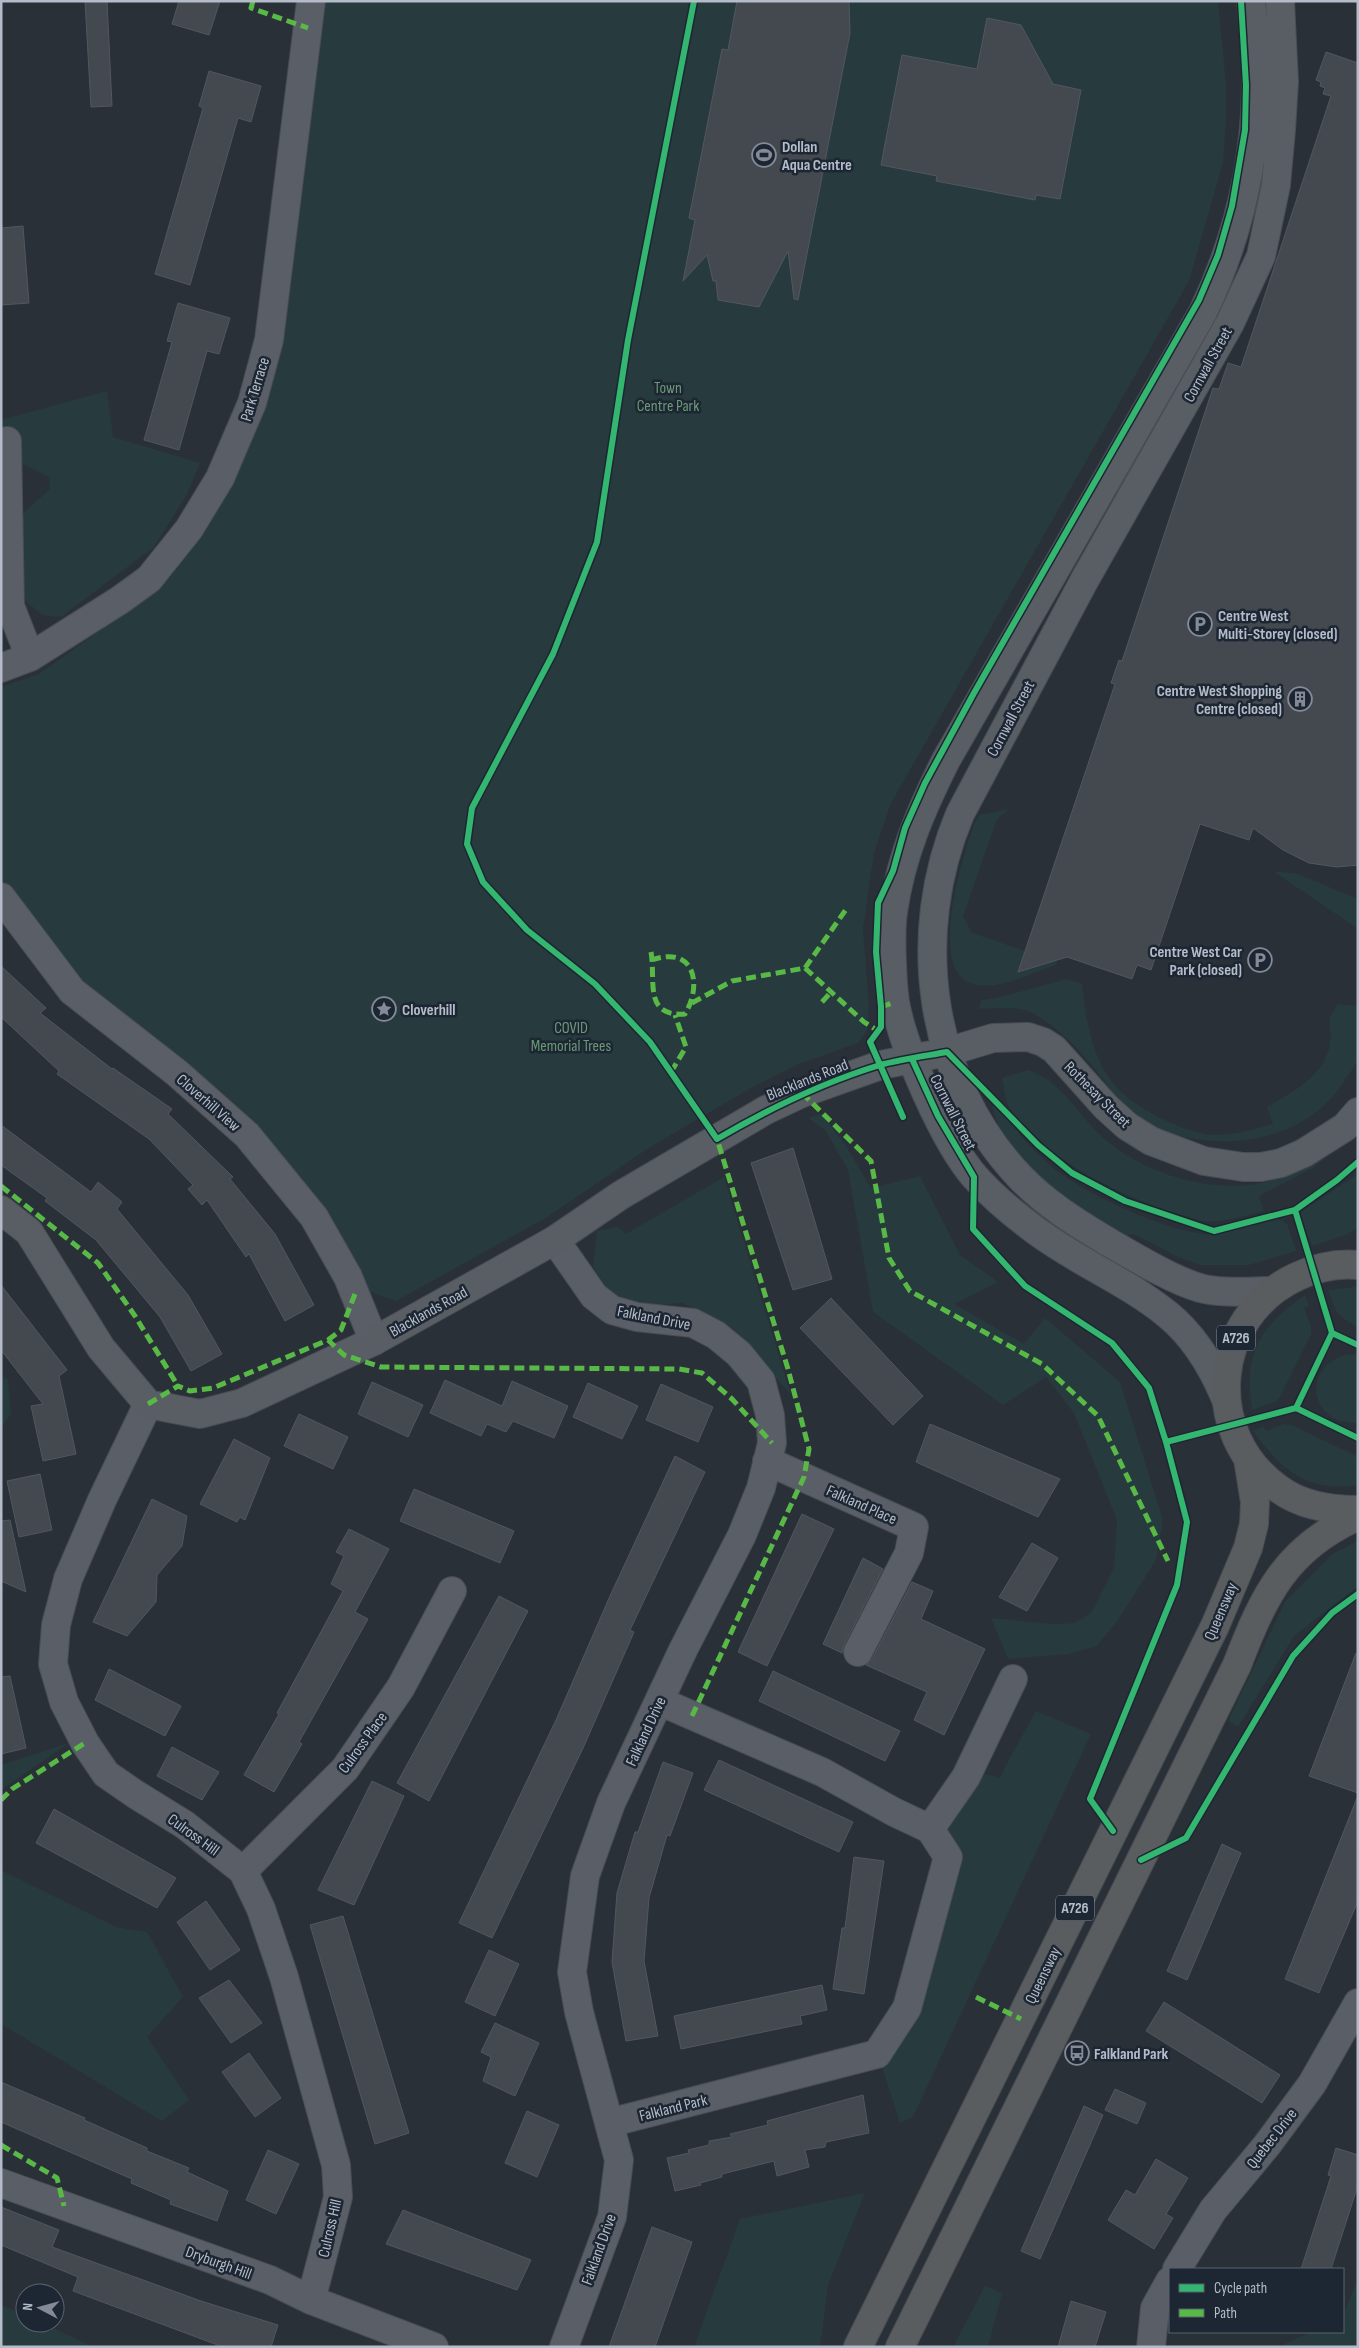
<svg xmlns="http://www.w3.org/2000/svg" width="1359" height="2348" font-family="'Sofia Sans Condensed',sans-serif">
<rect width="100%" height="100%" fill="#2a3038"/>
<path fill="#273a3e" d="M 321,1 L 1218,1 L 1226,83 L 1226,122 L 1223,163 L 1189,281 L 891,803 L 874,853 L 863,929 L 869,1005 L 867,1031 L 858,1043 L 799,1064 L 751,1088 L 647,1149 L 547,1217 L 396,1301 L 365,1290 L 321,1216 L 74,979 L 1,881 L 1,687 L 39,674 L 130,609 L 234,478 Z
M 107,391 L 113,437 L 200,463 L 187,494 L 154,547 L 61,617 L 43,615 L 25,601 L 21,515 L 50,489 L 49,477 L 21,463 L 20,437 L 1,439 L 1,420 Z
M 1009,809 L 997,819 L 963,916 L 972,933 L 1025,951 L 1019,972 L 1057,960 L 1056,965 C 1032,973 1003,989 977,985 C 924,977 963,856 974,824 L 980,815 Z
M 1273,871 L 1298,874 L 1358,899 L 1358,929 Z
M 1067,979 L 1082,984 C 1086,1017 1091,1055 1112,1082 C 1130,1106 1182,1132 1212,1135 C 1233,1136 1253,1129 1273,1124 L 1267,1107 C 1292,1093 1325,1075 1330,1044 C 1333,1024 1323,1023 1338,1004 L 1358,1006 C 1358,1019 1359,1048 1358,1059 C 1356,1065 1350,1073 1346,1078 C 1305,1148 1207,1156 1141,1121 C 1123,1112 1115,1094 1103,1079 C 1085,1056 1055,1022 1028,1011 C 1014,1006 994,1009 979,1009 L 981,1000 L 997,998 Z
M 1028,1070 C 1063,1083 1073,1108 1098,1133 C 1137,1170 1196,1190 1249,1185 C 1276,1182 1300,1168 1325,1158 L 1313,1168 L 1259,1196 L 1264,1211 C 1244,1216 1224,1223 1204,1221 C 1195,1220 1186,1216 1178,1214 C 1124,1198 1040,1157 1009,1107 C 1005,1100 1004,1087 1002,1078 Z
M 990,1098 C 1011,1124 1033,1153 1060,1173 C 1094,1198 1163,1229 1204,1234 C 1230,1237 1258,1217 1282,1220 L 1287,1224 L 1296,1251 L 1249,1265 L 1200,1265 L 1176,1256 L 1134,1234 L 1124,1236 C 1078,1208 1024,1178 999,1128 C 995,1119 993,1108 990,1098 Z
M 821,1114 L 844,1143 L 871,1188 L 920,1176 L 960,1255 L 998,1282 L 954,1304 L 1024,1344 L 1045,1318 L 1120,1382 L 1163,1520 L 1156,1560 L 1118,1620 L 1097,1646 L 1068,1654 L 1008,1659 L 991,1618 L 1053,1624 L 1075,1623 L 1092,1612 L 1114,1568 L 1117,1520 L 1074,1413 L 1046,1377 L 1003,1405 L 873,1312 L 848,1170 L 825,1130 L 808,1118 Z
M 1358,1174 L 1358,1228 L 1348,1234 L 1312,1246 L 1299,1213 Z
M 724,1177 L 791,1395 L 732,1328 L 712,1316 L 682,1303 L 654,1305 L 621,1299 L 605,1285 L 593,1267 L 597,1231 L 618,1227 L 626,1234 Z
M 1354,1287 L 1358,1287 L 1358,1327 C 1336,1316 1336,1312 1328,1290 Z
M 1305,1295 L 1309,1306 L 1304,1308 L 1311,1326 L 1311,1334 L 1280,1397 L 1275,1402 L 1252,1410 C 1243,1354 1259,1327 1305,1295 Z
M 1349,1354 L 1358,1355 L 1358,1423 C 1308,1425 1300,1365 1349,1354 Z
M 1,1376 L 8,1379 L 11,1414 L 1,1427 Z
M 1284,1424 L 1292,1425 L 1354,1455 L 1358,1459 L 1358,1485 C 1308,1493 1280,1469 1253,1431 L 1264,1426 L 1266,1431 Z
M 1358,1541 L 1358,1586 L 1294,1636 L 1238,1727 L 1228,1721 L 1285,1602 L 1332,1554 Z
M 1036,1711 L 1091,1734 L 913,2117 L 900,2123 L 881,2064 L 951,1879 L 946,1822 L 978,1772 L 1000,1778 L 1005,1767 Z
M 69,1743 L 1,1790 L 1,1765 Z
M 1,1870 L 116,1927 L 147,1932 L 183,1997 L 147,2037 L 189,2100 L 162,2121 L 1,2024 Z
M 865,2193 L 828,2285 L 820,2347 L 694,2347 L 740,2219 Z
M 1358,2278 L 1358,2347 L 1283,2347 L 1282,2345 L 1311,2332 L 1343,2332 L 1343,2316 Z
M 985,2286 L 1002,2293 L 988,2347 L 953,2347 Z
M 1,2305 L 25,2315 L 25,2323 L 42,2323 L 94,2347 L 1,2347 Z"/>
<path fill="#444950" stroke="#52575f" d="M 85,1 L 107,1 L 112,106 L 91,107 Z
M 179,1 L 220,1 L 209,35 L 172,24 Z
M 737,1 L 849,1 L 850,33 L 798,300 L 794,299 L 788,251 L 759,307 L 718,300 L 716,281 L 713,281 L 707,255 L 683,281 L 695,220 L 689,218 L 722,49 L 728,50 Z
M 987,18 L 1021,25 L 1053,84 L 1081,90 L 1060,199 L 1036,195 L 1035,200 L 936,181 L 937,176 L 881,165 L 902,55 L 977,69 Z
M 1326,52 L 1358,63 L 1358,865 L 1337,867 L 1309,863 L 1283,850 L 1253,828 L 1249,840 L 1200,824 L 1151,970 L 1137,965 L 1132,979 L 1067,957 L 1018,972 L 1115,684 L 1111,683 L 1119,660 L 1122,661 L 1213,388 L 1219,389 L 1228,363 L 1241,367 L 1331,96 L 1323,94 L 1325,88 L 1320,86 L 1321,82 L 1316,80 Z
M 209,71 L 261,86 L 251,122 L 238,118 L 190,285 L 155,274 L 203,108 L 199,106 Z
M 23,226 L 29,303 L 1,305 L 1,228 Z
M 178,303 L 230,318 L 219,354 L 207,351 L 179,450 L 144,440 L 172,342 L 167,341 Z
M 1,966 L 46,1008 L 40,1013 L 112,1069 L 113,1068 L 172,1109 L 168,1114 L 233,1177 L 230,1179 L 275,1234 L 314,1305 L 285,1321 L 249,1254 L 246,1257 L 207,1200 L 202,1205 L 188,1189 L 193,1185 L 149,1139 L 57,1074 L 59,1071 L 1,1017 Z
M 1,1125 L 91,1192 L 98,1182 L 122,1202 L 117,1209 L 188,1295 L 222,1354 L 191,1371 L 160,1317 L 96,1240 L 45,1201 L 47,1198 L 1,1165 Z
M 793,1148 L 832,1279 L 793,1290 L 751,1163 Z
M 1,1285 L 67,1370 L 59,1376 L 76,1454 L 43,1461 L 31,1406 L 43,1404 L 1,1350 Z
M 831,1298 L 923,1396 L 893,1425 L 800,1328 Z
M 445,1380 L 502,1406 L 512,1381 L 568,1406 L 554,1438 L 513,1421 L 506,1432 L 487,1424 L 481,1436 L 430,1413 Z
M 372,1382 L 423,1405 L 408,1437 L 358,1414 Z
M 588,1383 L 638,1406 L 622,1439 L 573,1417 Z
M 661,1384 L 713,1407 L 698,1442 L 646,1420 Z
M 299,1414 L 348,1437 L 333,1469 L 284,1446 Z
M 930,1424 L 1060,1479 L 1038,1517 L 916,1462 Z
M 234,1439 L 270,1458 L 245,1520 L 240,1517 L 237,1522 L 200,1504 Z
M 675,1456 L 705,1472 L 630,1630 L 634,1632 L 584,1746 L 492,1938 L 459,1923 L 556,1720 L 610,1596 Z
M 40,1474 L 52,1530 L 19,1537 L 7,1481 Z
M 414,1489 L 514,1531 L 500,1563 L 400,1521 Z
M 152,1499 L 187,1516 L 182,1546 L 157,1575 L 156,1602 L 127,1636 L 93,1622 Z
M 802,1514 L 834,1529 L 767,1666 L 738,1652 Z
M 10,1520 L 26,1592 L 1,1581 L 1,1521 Z
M 349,1529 L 389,1549 L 355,1612 L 368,1619 L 299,1742 L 302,1744 L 274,1792 L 244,1775 L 279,1714 L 277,1713 L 343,1591 L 331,1584 L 344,1556 L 336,1552 Z
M 1032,1543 L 1058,1558 L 1027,1611 L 999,1597 Z
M 863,1558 L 883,1569 L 844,1645 L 842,1653 L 823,1644 Z
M 912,1582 L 933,1591 L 921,1619 L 985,1649 L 944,1735 L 914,1720 L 927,1692 L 866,1665 L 872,1659 Z
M 499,1596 L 528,1611 L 429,1801 L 397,1783 Z
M 1356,1653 L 1358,1654 L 1358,1793 L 1309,1776 Z
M 109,1669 L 181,1706 L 165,1736 L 95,1700 Z
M 773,1671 L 900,1731 L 885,1761 L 759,1701 Z
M 10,1676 L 26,1748 L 1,1754 L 1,1677 Z
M 172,1747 L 219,1772 L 202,1800 L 157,1776 Z
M 719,1760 L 853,1822 L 839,1852 L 704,1790 Z
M 663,1762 L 693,1773 L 670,1836 L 667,1835 L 649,1898 L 644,1961 L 658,2036 L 626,2041 L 612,1962 L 617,1893 L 635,1832 L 638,1832 Z
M 372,1781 L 404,1796 L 354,1905 L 318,1890 Z
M 1357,1798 L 1358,1901 L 1319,1993 L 1285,1979 Z
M 54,1809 L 176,1878 L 157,1908 L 36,1843 Z
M 1222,1844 L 1241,1853 L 1187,1980 L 1167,1971 Z
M 854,1857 L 884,1861 L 864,1994 L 833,1989 L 842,1928 L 845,1928 Z
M 206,1901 L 240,1950 L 210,1970 L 177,1922 Z
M 343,1916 L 409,2133 L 375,2144 L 310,1925 Z
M 489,1950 L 519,1964 L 495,2016 L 465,2002 Z
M 229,1980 L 262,2023 L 231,2043 L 199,1998 Z
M 822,1985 L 827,2010 L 800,2016 L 802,2024 L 681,2049 L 674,2016 Z
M 1164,2002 L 1280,2075 L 1262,2103 L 1146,2031 Z
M 495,2023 L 539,2043 L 515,2096 L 483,2081 L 491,2057 L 481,2052 Z
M 249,2053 L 281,2098 L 255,2117 L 222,2072 Z
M 1,2082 L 85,2118 L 84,2120 L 147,2148 L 147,2151 L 189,2168 L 187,2172 L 228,2191 L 217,2221 L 170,2204 L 171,2200 L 131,2183 L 132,2179 L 1,2122 Z
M 1115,2089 L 1146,2103 L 1137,2124 L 1105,2110 Z
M 863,2095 L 869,2133 L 826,2142 L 825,2147 L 805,2150 L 809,2167 L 777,2176 L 774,2161 L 722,2174 L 722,2177 L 700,2183 L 701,2185 L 675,2191 L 667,2158 L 689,2153 L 688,2150 L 709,2145 L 709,2141 L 732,2137 L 730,2134 L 768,2125 L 767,2121 Z
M 1084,2106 L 1103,2115 L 1040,2259 L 1021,2251 Z
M 527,2111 L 559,2125 L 537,2177 L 505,2163 Z
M 1336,2148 L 1358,2155 L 1358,2185 L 1331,2269 L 1301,2269 L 1331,2176 L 1328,2175 Z
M 268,2150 L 299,2164 L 276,2214 L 246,2200 Z
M 1156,2159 L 1188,2178 L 1166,2214 L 1173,2218 L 1154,2249 L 1108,2220 L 1126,2190 L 1135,2195 Z
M 1,2207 L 59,2230 L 52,2247 L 201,2301 L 278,2325 L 271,2347 L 223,2347 L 73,2291 L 78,2277 L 1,2245 Z
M 403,2210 L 531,2260 L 517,2290 L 386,2244 Z
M 652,2227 L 692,2242 L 655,2347 L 609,2347 Z
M 1071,2301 L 1106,2312 L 1095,2347 L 1058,2347 Z"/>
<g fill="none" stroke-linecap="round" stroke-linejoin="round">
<g stroke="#484c53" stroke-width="30">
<path id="street" d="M 7,441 L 10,606 L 30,657
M 1,668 L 30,657 L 120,600 L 149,579 L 189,529 L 220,478 L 252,403 L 269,340 L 311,1
M 1,897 L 72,991 L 177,1073 L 247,1135 L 314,1217 L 348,1277 L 374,1341
M 555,1240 L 594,1296 L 612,1310 L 637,1317 L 693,1323 L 716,1335 L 739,1354 L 761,1381 L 770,1415 L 772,1443 L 761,1488 L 742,1535 L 683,1650 L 611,1803 L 585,1876 L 572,1972 L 579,2012 L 619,2160 L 612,2217 L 564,2347
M 148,1404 L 102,1500 L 68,1579 L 56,1625 L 53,1664 L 64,1702 L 85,1743 L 106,1774 L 135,1794 L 185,1825 L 243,1871 L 261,1909 L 284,1977 L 336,2165 L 338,2197 L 311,2300
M 767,1461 L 914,1527 L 909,1553 L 858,1652
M 930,1829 L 966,1777 L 1013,1679
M 243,1871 L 345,1769 L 401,1687 L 452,1591
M 609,2123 L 877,2054 L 907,2008 L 948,1857 L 930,1829 L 894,1812 L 822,1772 L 659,1701
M 1,2183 L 270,2280 L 311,2300 L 434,2347
M 1177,2269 L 1213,2210 L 1267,2145 L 1312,2084 L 1358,2003
M 1151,2347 L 1155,2308 L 1170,2281"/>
</g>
<g stroke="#484c53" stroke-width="30">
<path id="secondary" d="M 1,1210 L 29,1232 L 101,1348 L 148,1404 L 200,1414 L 242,1403 L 374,1341 L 555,1240 L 621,1195 L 766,1110 L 802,1093 L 881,1065 L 947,1052 L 993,1038 L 1028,1037 L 1043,1042 L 1054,1049 L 1106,1107 L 1127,1126 L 1151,1141 L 1204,1161 L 1243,1167 L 1261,1167 L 1281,1163 L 1304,1153 L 1345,1127 L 1358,1112
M 1272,1291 C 1248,1291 1223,1294 1200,1288 C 1172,1280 1131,1255 1105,1240 C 1075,1222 1045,1203 1020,1177 C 928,1080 909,935 960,814 L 1084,581 L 1230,323 L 1261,256 L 1276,185 L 1281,130 L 1284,82 L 1280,1
M 1225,1397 C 1212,1366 1193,1335 1167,1314 C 1125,1280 1073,1260 1031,1227 C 1011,1212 991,1195 975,1177 C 945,1143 903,1048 895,1002 C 892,982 890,932 893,912 C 901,856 921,810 946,760 L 1203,312 C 1236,243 1255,166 1256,88 C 1257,59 1254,30 1251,1"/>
</g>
<g stroke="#474c53" stroke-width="30">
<path id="highway" d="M 1358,1265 C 1336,1263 1315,1268 1296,1277 C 1210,1318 1202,1435 1279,1489 C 1302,1506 1330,1510 1358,1510
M 858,2347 L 1215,1626 L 1248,1548 L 1254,1524 L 1255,1502 L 1248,1459
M 900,2347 L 1237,1665 C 1264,1595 1286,1548 1358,1516"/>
</g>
<use href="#street" stroke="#5a5e66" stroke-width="28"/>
<use href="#secondary" stroke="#595d64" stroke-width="28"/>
<use href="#highway" stroke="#5a5d60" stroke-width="28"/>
<path stroke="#58b947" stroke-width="5" stroke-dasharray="10 5" stroke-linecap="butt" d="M 253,1 L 251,8 L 308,28
M 651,952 C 656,981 643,1017 685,1014 C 703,984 694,945 652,960
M 805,968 L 864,1022 L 878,1031
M 822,1002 L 832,991
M 692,1003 L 732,981 L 805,968 L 847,908
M 881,1007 L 895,1002
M 671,1072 L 686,1047 L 675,1015
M 802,1093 L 871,1161 L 889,1258 L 910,1291 L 1042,1364 L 1098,1416 L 1168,1561
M 1,1186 L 98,1263 L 135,1316 L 178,1386
M 328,1340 L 341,1330 L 355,1294
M 148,1404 L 178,1386 L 190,1391 L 213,1388 L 328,1340 L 344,1355 L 381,1367 L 679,1369 L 702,1373 L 732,1399 L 772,1443
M 692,1716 L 804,1477 L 809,1449 L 788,1369 L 717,1139
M 1,1800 L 12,1789 L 85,1743
M 976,1997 L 1021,2019
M 1,2145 L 57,2178 L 64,2206"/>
<g stroke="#1d2633" stroke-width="9">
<path id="cycleway" d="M 694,1 L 628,340 L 597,542 L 553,654 L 472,808 L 467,844 L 483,882 L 527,930 L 595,984 L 650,1042 L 717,1139 C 770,1108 821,1083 880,1065 C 902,1059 925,1056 947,1052 L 1038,1145 L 1072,1173 L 1125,1201 L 1214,1231 L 1295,1210 L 1337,1180 L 1358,1162
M 912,1059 L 938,1116 L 974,1177 L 973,1229 L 1025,1286 L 1112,1343 L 1149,1388 L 1166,1442 L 1187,1522 L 1177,1585 L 1090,1799 L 1113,1831
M 903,1117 L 870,1042 L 881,1027 L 881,1007 L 876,952 L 878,903 L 893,871 L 905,828 L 925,783 L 974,693 L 1199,300 L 1218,255 L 1232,206 L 1245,130 L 1246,85 L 1241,1
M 1295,1210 L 1332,1333
M 1358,1345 L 1332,1333 L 1296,1408 L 1358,1438
M 1166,1442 L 1296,1408
M 1141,1860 L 1186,1838 L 1293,1656 L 1332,1613 L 1358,1594"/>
</g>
<use href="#cycleway" stroke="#33b770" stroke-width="6"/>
</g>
<defs>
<g id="stadium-ring" transform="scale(1.25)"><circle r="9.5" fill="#1d2633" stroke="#848b96" stroke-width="1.5"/><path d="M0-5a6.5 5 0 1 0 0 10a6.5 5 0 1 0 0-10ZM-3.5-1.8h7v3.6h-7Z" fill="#848b96"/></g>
<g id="parking-ring" transform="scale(1.25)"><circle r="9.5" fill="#1d2633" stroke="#848b96" stroke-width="1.5"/><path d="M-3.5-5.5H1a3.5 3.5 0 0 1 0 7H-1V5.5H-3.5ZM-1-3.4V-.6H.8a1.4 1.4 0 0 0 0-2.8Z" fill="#848b96"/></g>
<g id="building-ring" transform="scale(1.25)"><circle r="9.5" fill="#1d2633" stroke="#848b96" stroke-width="1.5"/><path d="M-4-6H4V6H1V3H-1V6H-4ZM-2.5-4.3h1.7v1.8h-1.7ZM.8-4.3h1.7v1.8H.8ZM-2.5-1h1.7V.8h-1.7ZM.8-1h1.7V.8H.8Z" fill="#848b96"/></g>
<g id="sight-ring" transform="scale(1.25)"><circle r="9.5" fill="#1d2633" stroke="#848b96" stroke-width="1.5"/><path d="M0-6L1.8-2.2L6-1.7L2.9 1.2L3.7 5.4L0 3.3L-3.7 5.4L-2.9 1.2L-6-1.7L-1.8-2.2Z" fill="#848b96"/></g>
<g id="bus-ring" transform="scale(1.25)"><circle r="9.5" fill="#1d2633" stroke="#848b96" stroke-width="1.5"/><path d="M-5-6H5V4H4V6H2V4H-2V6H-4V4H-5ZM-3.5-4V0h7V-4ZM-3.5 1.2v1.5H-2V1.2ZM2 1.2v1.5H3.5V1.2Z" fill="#848b96"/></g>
</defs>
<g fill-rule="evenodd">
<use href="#stadium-ring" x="764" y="155"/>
<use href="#parking-ring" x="1200" y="624"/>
<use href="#building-ring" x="1300" y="699"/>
<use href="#parking-ring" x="1260" y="960"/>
<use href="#sight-ring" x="384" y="1009"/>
<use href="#bus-ring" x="1077" y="2053"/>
</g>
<g text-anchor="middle" stroke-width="5" stroke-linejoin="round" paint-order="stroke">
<g fill="#1d2633" stroke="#878f9c" stroke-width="1">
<rect x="1217" y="1325.5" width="38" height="25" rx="4"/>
<rect x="1056" y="1895.5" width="38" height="25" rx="4"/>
</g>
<g font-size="15" font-weight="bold" fill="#b4bcc9">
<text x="1236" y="1343">A726</text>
<text x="1075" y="1913">A726</text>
</g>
<g font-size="16" font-weight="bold" fill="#b4bcc9" stroke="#1d2633" text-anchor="start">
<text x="782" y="152">Dollan<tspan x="782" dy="18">Aqua Centre</tspan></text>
<text x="1218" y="621">Centre West<tspan x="1218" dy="18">Multi-Storey (closed)</tspan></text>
<text x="1282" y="696" text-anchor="end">Centre West Shopping<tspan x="1282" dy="18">Centre (closed)</tspan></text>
<text x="1242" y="957" text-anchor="end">Centre West Car<tspan x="1242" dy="18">Park (closed)</tspan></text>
<text x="402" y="1015">Cloverhill</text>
<text x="1094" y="2059">Falkland Park</text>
</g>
<g font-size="16" fill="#b4bcc9" stroke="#1d2633">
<text transform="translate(1207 364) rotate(-61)" y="6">Cornwall Street</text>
<text transform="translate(254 389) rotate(-73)" y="6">Park Terrace</text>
<text transform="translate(1010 718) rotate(-62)" y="6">Cornwall Street</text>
<text transform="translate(807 1079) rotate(-22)" y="6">Blacklands Road</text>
<text transform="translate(1098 1094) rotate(45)" y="6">Rothesay Street</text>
<text transform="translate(209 1102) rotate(41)" y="6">Cloverhill View</text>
<text transform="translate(954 1112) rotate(63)" y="6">Cornwall Street</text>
<text transform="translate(428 1311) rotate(-29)" y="6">Blacklands Road</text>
<text transform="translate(654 1317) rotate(11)" y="6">Falkland Drive</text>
<text transform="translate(862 1504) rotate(24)" y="6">Falkland Place</text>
<text transform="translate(1220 1611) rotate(-67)" y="6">Queensway</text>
<text transform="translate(645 1731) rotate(-65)" y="6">Falkland Drive</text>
<text transform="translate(362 1742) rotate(-54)" y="6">Culross Place</text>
<text transform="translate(194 1834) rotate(36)" y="6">Culross Hill</text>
<text transform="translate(1042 1975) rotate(-64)" y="6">Queensway</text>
<text transform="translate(673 2107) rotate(-14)" y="6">Falkland Park</text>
<text transform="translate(1271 2138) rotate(-52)" y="6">Quebec Drive</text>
<text transform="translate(329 2228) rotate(-77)" y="6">Culross Hill</text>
<text transform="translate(598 2249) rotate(-70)" y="6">Falkland Drive</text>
<text transform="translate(219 2262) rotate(20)" y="6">Dryburgh Hill</text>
</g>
<g font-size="16" fill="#6b9a76" stroke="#1d2633">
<text x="668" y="393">Town<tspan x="668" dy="18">Centre Park</tspan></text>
<text x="571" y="1033">COVID<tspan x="571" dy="18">Memorial Trees</tspan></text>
</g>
</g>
<rect width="1359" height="2348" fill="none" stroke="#b4bcc9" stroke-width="5"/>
<rect x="1169" y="2268" width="175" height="65" fill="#1d2633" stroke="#59626f"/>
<rect x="1179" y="2284" width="25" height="8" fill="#33b770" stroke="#59626f"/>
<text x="1214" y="2293" font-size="15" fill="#b4bcc9">Cycle path</text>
<rect x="1179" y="2309" width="25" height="8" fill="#58b947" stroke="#59626f"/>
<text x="1214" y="2318" font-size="15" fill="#b4bcc9">Path</text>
<g transform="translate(40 2308) rotate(276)"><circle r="24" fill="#1d2633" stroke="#59626f"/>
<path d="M0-4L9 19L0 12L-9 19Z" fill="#848b96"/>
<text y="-8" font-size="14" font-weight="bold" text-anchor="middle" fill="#b4bcc9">N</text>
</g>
</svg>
